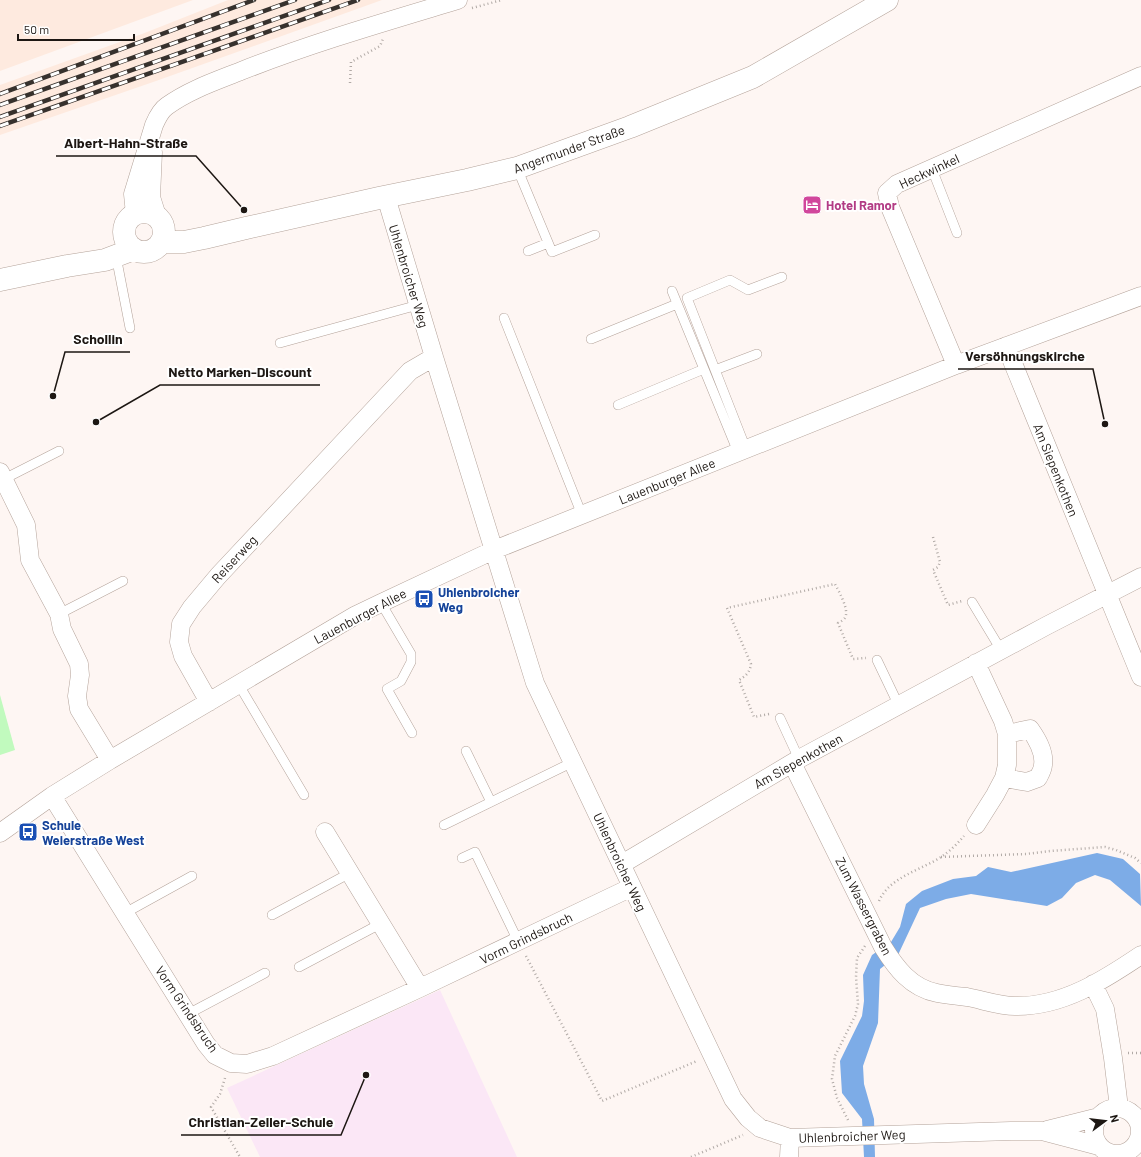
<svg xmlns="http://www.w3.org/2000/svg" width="1141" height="1157" font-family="Barlow,sans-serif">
<rect width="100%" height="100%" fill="#fef6f3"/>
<path fill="#feeadf" d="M 0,0 L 193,0 L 0,71 Z
M 228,0 L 382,0 L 156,81 L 0,135 L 0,85 L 142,34 Z"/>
<path fill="#fbe7f6" d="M 440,990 L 517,1157 L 260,1157 L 227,1088 Z"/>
<path fill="#c1fabe" d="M 0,695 L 15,750 L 0,755 Z"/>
<path fill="#7dace7" d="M 1097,853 L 1123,859 L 1140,874 L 1141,906 L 1110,880 L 1095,875 L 1076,883 L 1062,898 L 1047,906 L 971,894 L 946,899 L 920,908 L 898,955 L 880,969 L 878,1023 L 863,1066 L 864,1084 L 874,1119 L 875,1157 L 864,1157 L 862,1119 L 842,1093 L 840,1061 L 862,1016 L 864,1001 L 863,975 L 872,955 L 891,942 L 900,927 L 906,904 L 922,891 L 953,879 L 976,876 L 988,867 L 1011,872 Z"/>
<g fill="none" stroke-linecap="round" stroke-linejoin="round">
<g stroke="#b4a39a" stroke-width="10">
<path id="lane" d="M 517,168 L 552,252 L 595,235
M 932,169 L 957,233
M 528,251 L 548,243
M 116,256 L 130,328
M 672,291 L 738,452
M 504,318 L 582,515
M 591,339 L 677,304
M 280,343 L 418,305
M 715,370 L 757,354
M 618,405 L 704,369
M 746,449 L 687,298 L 730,280 L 748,290 L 782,277
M 4,479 L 59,451
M 972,602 L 1001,650
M 381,603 L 411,654 L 411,662 L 401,681 L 387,689 L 412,733
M 59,614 L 123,581
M 877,660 L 899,706
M 239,685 L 304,795
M 780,718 L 799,759
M 466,751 L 491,802
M 444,825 L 573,762
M 462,858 L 475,852 L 518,941
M 125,913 L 192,876
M 272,915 L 350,873
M 299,967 L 380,924
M 188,1014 L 265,973"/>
</g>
<g stroke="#b4a39a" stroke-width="19">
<path id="street" d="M 153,152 L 151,197 L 157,216
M 386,197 L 434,357 L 535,683 L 733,1099 L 748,1118 L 760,1128 L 790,1138 L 1011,1131 L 1042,1131 L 1099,1146
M 135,214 L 133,194 L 154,125 C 157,118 161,110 167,106 C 189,90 216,81 241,71 C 312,43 385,22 458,0
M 1006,346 L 1141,677
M 956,365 L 890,207 L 887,193 L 897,184 L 1141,76
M 0,472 L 26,525 L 30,560 L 59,614 L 62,629 L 79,664 L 80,675 L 77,696 L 79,709 L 110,760
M 209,702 L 183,656 L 179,642 L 181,624 L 192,607 L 218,576 L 410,371 L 434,357
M 792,763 L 883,947 C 896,968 911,988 937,993 C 947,995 957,996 967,997 C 983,1000 1000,1006 1015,1006 C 1062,1007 1104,980 1141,955
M 1004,778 L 1027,782 L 1038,778 C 1040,774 1043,769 1043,765 C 1045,752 1037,739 1030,729 L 1007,734
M 52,796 L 206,1044 L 215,1055 L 231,1063 L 247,1064 L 273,1056 L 420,988 L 632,887
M 976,825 L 995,795 L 1004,778 L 1007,765 L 1007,734 L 1003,721 L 976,663
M 325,832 L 420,988
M 0,833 L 52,796 L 110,760 L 356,615 L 381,603 L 494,550 L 956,365 L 1141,296
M 622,864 L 799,759 L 1046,626 L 1141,577
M 1093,984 L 1105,1009 L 1113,1058 L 1119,1108
M1094 1131a23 23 0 1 1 46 0a23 23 0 1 1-46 0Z
M 1047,1130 L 1099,1117
M 789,1157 L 790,1138"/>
</g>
<g stroke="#b4a39a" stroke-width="23">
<path id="secondary" d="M124 232a20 20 0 1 1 40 0a20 20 0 1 1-40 0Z
M 162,242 L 184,242 L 204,238 L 246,228 L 379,198 L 467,180 L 517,168 L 630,127 L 753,77 L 887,0
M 0,280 L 67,266 L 105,260 L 134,249"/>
</g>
<path stroke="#b1aaa6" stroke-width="2.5" stroke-dasharray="1 3" stroke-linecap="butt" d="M 472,8 L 502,0
M 350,83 L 351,62 L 380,46 L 383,39
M 933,537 L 940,562 L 938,567 L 933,570 L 948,605 L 962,601
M 769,714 L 754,717 L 739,680 C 746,676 750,672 751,664 L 727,608 L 835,584 C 839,592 851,612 844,619 C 842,621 840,622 838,623 L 853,659 L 866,658
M 941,857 L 1026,854 L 1050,851 L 1105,847 L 1116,850 L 1135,858 L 1141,863
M 879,901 C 890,876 923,870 944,855 C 951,850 958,843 964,836
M 526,956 L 602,1101 L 697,1061
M 1128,1053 L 1141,1053
M 225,1078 L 220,1094 L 211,1107 L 240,1157
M 848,1120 L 837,1098 L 832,1079 L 835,1056 L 855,1016 L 858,1004 L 856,977 L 857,958 L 865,946
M 691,1157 L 743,1135"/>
<use href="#lane" stroke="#fff" stroke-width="9"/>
<use href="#street" stroke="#fff" stroke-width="18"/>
<use href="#secondary" stroke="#fff" stroke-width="22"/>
<g stroke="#37312d" stroke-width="4.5">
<path id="rail" d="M 0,94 L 254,0
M 0,105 L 295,0
M 0,117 L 329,0
M 0,126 L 358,0"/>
</g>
<use href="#rail" stroke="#fff" stroke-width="3" stroke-dasharray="9" stroke-linecap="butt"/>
</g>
<defs>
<g id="hotel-square" transform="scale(1)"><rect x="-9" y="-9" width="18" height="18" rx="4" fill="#d1479c" stroke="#fff"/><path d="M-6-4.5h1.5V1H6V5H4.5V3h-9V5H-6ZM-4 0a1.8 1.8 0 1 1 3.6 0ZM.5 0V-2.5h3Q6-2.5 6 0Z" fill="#fff"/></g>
<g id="bus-square" transform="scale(1)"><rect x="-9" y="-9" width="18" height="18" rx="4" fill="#1a4fb4" stroke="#fff"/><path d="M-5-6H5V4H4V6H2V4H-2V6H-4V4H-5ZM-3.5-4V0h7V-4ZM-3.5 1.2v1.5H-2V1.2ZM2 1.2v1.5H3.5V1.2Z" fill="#fff"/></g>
</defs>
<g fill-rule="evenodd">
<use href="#hotel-square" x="812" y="205"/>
<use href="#bus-square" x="424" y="599"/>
<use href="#bus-square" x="28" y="832"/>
</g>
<g text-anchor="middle" stroke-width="4" stroke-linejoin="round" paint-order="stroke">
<g font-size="13" fill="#1d1713" stroke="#fff">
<text transform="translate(569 149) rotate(-20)" y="5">Angermunder Straße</text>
<text transform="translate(929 171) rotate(-25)" y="5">Heckwinkel</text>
<text transform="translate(409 276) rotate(73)" y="5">Uhlenbroicher Weg</text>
<text transform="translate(1056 470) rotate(68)" y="5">Am Siepenkothen</text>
<text transform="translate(667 481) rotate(-22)" y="5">Lauenburger Allee</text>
<text transform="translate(234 559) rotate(-47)" y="5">Reiserweg</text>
<text transform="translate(360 616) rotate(-28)" y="5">Lauenburger Allee</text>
<text transform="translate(798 761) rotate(-29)" y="5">Am Siepenkothen</text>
<text transform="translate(620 862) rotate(65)" y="5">Uhlenbroicher Weg</text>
<text transform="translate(864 906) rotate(63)" y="5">Zum Wassergraben</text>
<text transform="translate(526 938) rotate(-26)" y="5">Vorm Grindsbruch</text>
<text transform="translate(187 1009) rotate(56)" y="5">Vorm Grindsbruch</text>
<text transform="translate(852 1136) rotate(-2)" y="5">Uhlenbroicher Weg</text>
</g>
<g font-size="13" font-weight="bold" fill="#b23c85" stroke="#fff" text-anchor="start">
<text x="826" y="210">Hotel Ramor</text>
</g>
<g font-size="13" font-weight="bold" fill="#164399" stroke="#fff" text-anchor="start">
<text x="438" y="597">Uhlenbroicher<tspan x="438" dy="15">Weg</tspan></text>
<text x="42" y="830">Schule<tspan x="42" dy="15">Weierstraße West</tspan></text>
</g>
</g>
<path fill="none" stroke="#1d1713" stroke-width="1.5" d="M244 210L196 156H56M53 396L65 352H130M1105 424L1093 369H958M96 422L160 385H320M366 1075L341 1135H181"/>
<g fill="#1d1713" stroke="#fff" stroke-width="1.5">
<circle cx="244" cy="210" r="4"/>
<circle cx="53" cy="396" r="4"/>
<circle cx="1105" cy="424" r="4"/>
<circle cx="96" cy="422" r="4"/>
<circle cx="366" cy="1075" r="4"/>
</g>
<g font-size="14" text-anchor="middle" font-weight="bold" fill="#1d1713" stroke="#fff" stroke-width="4" stroke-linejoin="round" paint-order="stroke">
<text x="126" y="148">Albert-Hahn-Straße</text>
<text x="98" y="344">Schollin</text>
<text x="1025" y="361">Versöhnungskirche</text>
<text x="240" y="377">Netto Marken-Discount</text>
<text x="261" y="1127">Christian-Zeller-Schule</text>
</g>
<g transform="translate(1105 1121) rotate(75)" stroke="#ffffff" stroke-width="3" paint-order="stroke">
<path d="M0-3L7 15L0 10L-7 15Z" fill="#1d1713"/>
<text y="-6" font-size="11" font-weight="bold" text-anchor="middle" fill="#1d1713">N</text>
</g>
<path d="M18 34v6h116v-6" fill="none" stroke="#1d1713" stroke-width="2"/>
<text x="24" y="34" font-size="12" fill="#1d1713" stroke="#ffffff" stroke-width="3" paint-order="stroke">50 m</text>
</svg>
